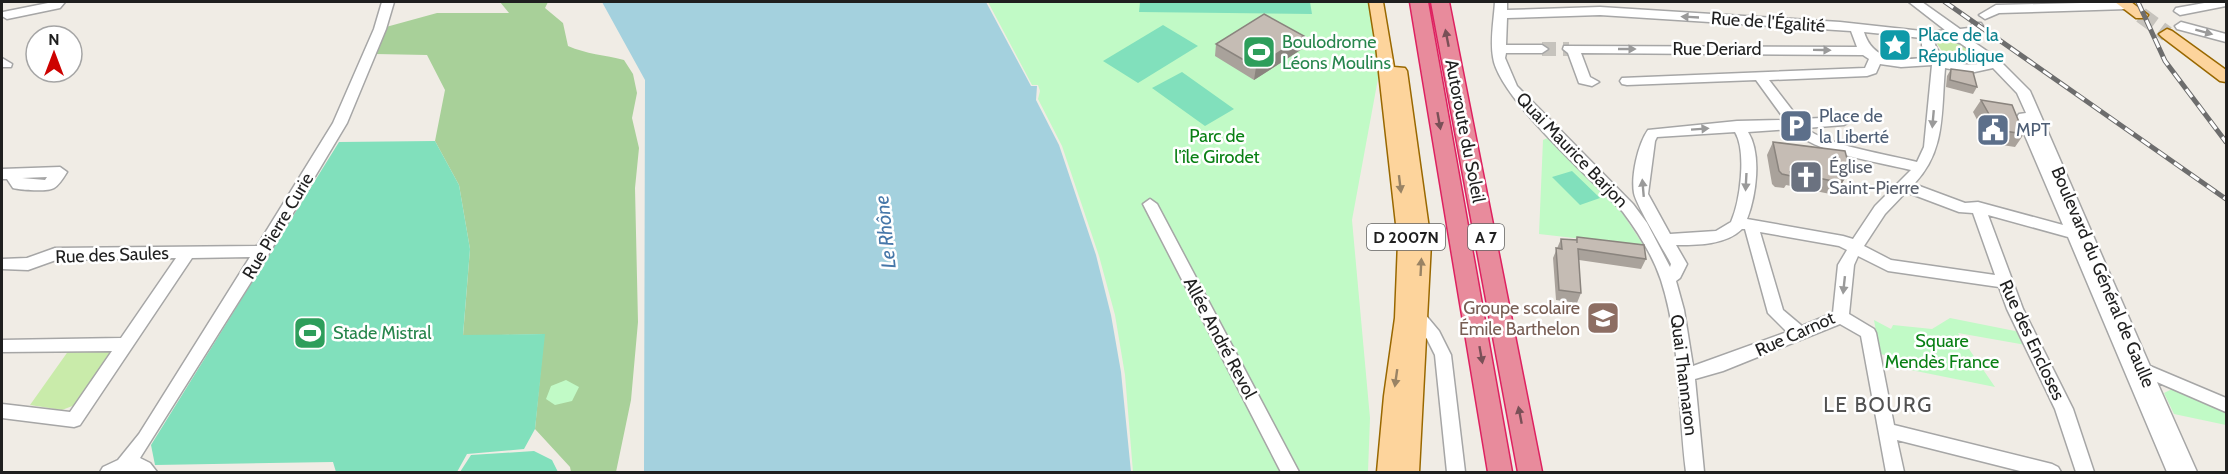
<svg xmlns="http://www.w3.org/2000/svg" width="2228" height="474" font-family="Cabin,sans-serif">
<rect width="100%" height="100%" fill="#f0ece5"/>
<path fill="#c9ebaa" d="M 1940,40 C 1954,39 1974,46 1979,60 L 1971,63 L 1948,59 L 1937,44 Z
M 107,349 L 110,354 L 75,405 L 62,410 L 30,405 L 69,350 Z"/>
<path fill="#a8d099" d="M 500,2 L 548,2 L 545,8 L 563,23 L 568,46 C 586,54 605,55 624,60 L 633,74 L 637,93 L 632,118 L 639,148 L 635,188 L 638,322 L 631,400 L 616,472 L 571,472 L 570,467 L 535,429 L 544,334 L 463,336 L 470,249 L 459,185 L 435,141 L 445,90 L 427,55 L 375,54 L 386,27 L 437,13 L 509,13 Z"/>
<path fill="#c1fac6" d="M 988,2 L 1376,2 L 1384,46 L 1352,220 L 1370,418 L 1368,472 L 1133,472 L 1125,375 L 1115,315 L 1099,256 L 1062,146 L 1038,99 L 1040,91 L 1038,85 L 1032,85 Z
M 1552,136 L 1617,205 L 1644,246 L 1539,234 L 1543,140 Z
M 1950,318 L 2020,332 L 2026,345 L 1958,333 L 1995,387 L 1896,367 L 1894,357 L 1880,354 L 1874,320 L 1891,329 L 1893,325 L 1932,329 Z
M 566,380 L 579,387 L 572,401 L 555,405 L 546,399 L 551,386 Z
M 2172,389 L 2226,413 L 2226,425 L 2174,414 L 2164,393 Z"/>
<path fill="#81e0bc" d="M 1140,2 L 1310,2 L 1312,14 L 1139,12 Z
M 1163,25 L 1198,46 L 1138,83 L 1103,61 Z
M 1182,72 L 1234,109 L 1205,126 L 1152,88 Z
M 435,141 L 459,185 L 470,249 L 463,335 L 545,334 L 535,429 L 524,449 L 467,454 L 457,472 L 336,472 L 333,462 L 155,465 L 151,445 L 339,142 Z
M 1572,171 L 1600,198 L 1580,205 L 1552,177 Z
M 534,451 L 552,460 L 558,472 L 460,472 L 471,455 Z"/>
<path fill="#a4d1de" d="M 602,2 L 986,2 L 1031,86 L 1037,86 L 1036,100 L 1059,145 L 1096,255 L 1111,315 L 1121,372 L 1131,472 L 644,472 L 645,80 Z"/>
<g fill="none" stroke-linecap="round" stroke-linejoin="round">
<path stroke="#c6c3bd" stroke-width="14" stroke-dasharray="14 7" stroke-linecap="butt" d="M 1542,49 L 1569,49"/>
<path stroke="#c6c3bd" stroke-width="16" stroke-dasharray="16 8" stroke-linecap="butt" d="M 2141,15 L 2167,34"/>
<g stroke="#a6a6a6" stroke-width="3">
<path id="minor" d="M 53,2 L 65,2 L 60,8 L 7,19 L 2,16 L 3,12 Z
M 382,2 L 394,2 L 386,29 L 347,123 L 268,255 L 140,458 L 150,463 L 157,472 L 100,472 L 103,467 L 118,460 L 139,434 L 250,257 L 192,258 L 80,425 L 74,427 L 2,418 L 2,404 L 70,412 L 112,351 L 2,352 L 2,340 L 121,338 L 176,258 L 56,260 L 28,270 L 2,269 L 2,259 L 27,258 L 55,248 L 257,246 L 333,123 L 374,29 Z
M 1495,2 L 1507,2 L 1507,10 L 1600,7 L 1840,22 L 1931,32 L 1945,30 L 1909,2 L 1922,2 L 1960,29 L 1969,28 L 1973,23 L 1981,23 L 1983,26 L 1977,34 L 1965,36 L 1997,58 L 2030,91 L 2150,366 L 2226,398 L 2226,412 L 2157,382 L 2197,472 L 2167,472 L 2068,237 L 1988,215 L 2023,309 L 2073,409 L 2094,472 L 2076,472 L 2055,409 L 2007,309 L 1999,287 L 1888,271 L 1858,256 L 1854,265 L 1849,314 L 1874,329 L 1876,333 L 1894,425 L 2052,464 L 2058,467 L 2061,472 L 2024,472 L 1897,440 L 1904,472 L 1886,472 L 1861,336 L 1840,324 L 1723,371 L 1695,379 L 1704,472 L 1686,472 C 1678,409 1681,342 1661,280 C 1653,256 1638,232 1623,212 C 1592,180 1498,97 1493,57 C 1490,40 1494,19 1495,2 ZM 1600,15 L 1851,31 L 1857,47 L 1564,46 L 1563,49 L 1568,53 L 1579,83 L 1592,86 L 1599,82 L 1590,77 L 1581,53 L 1863,55 L 1869,59 L 1865,68 L 1622,78 L 1620,81 L 1622,84 L 1627,85 L 1756,80 L 1785,120 L 1737,121 L 1648,130 C 1638,144 1631,176 1634,193 C 1636,205 1664,250 1671,264 L 1670,267 L 1647,223 L 1633,204 L 1517,86 L 1505,58 L 1506,53 L 1542,53 L 1548,49 L 1542,45 L 1506,45 L 1507,18 ZM 1864,32 L 1922,38 L 1922,46 L 1929,57 C 1902,61 1873,62 1864,32 ZM 1940,37 L 1960,43 L 1983,59 L 1982,63 C 1964,68 1936,61 1934,39 ZM 1880,64 L 1901,67 L 1932,65 L 1924,147 L 1917,162 C 1891,155 1824,145 1806,128 L 1844,125 L 1851,121 L 1844,117 L 1799,119 L 1769,80 L 1867,76 L 1876,73 ZM 1945,68 L 1970,73 L 1993,68 L 2017,93 L 2026,113 L 2019,114 L 2017,117 L 2063,225 L 1978,202 L 1965,203 L 1914,184 C 1946,151 1941,112 1945,68 ZM 1792,129 C 1813,153 1878,162 1911,170 L 1875,206 L 1853,239 L 1843,236 L 1747,219 C 1756,196 1762,154 1748,132 ZM 1735,132 C 1747,152 1740,202 1731,222 L 1716,231 L 1670,234 L 1648,194 L 1655,141 L 1657,137 ZM 1906,192 L 1959,212 L 1973,213 L 1995,275 L 1891,260 L 1864,246 L 1885,214 ZM 1742,229 L 1745,229 L 1768,313 L 1787,332 L 1693,366 L 1684,310 L 1676,281 L 1680,278 L 1687,264 L 1676,245 C 1698,245 1726,245 1742,229 ZM 1760,232 L 1839,246 L 1847,250 L 1838,265 L 1833,313 L 1802,326 L 1783,310 Z
M 2121,2 L 2131,2 L 2133,5 L 2127,9 L 1999,13 L 1985,19 L 1979,15 L 1996,5 Z
M 2210,2 L 2226,2 L 2226,6 L 2180,15 L 2174,11 L 2176,8 Z
M 2181,22 L 2226,34 L 2226,42 L 2177,29 L 2175,26 Z
M 2,58 L 12,64 L 11,67 L 2,67 Z
M 60,167 L 67,172 C 64,177 59,185 54,188 C 48,192 20,190 13,188 L 7,179 L 2,179 L 2,169 ZM 47,177 L 45,180 L 22,178 Z
M 1150,199 L 1157,204 L 1299,472 L 1281,472 L 1143,204 Z
M 1418,311 L 1424,313 L 1439,331 L 1451,355 L 1465,472 L 1447,472 L 1435,355 L 1427,339 L 1410,317 L 1412,313 Z"/>
</g>
<g stroke="#996800" stroke-width="3">
<path id="major" d="M 1369,2 L 1383,2 L 1394,67 L 1405,68 L 1407,71 L 1431,243 L 1419,472 L 1377,472 L 1384,396 L 1395,318 L 1398,242 L 1376,46 Z
M 2115,2 L 2131,2 L 2148,15 L 2146,18 L 2136,18 Z
M 2167,29 L 2172,31 L 2226,70 L 2226,82 L 2220,81 L 2162,37 L 2159,34 Z"/>
</g>
<g stroke="#de2160" stroke-width="3">
<path id="highway" d="M 1410,2 L 1428,2 L 1512,472 L 1488,472 Z
M 1431,2 L 1449,2 L 1542,472 L 1518,472 Z"/>
</g>
<use href="#minor" fill="#fff" fill-rule="evenodd"/>
<use href="#major" fill="#fdd49c" fill-rule="evenodd"/>
<use href="#highway" fill="#e88b9c" fill-rule="evenodd"/>
<g stroke="#6d6d6d" stroke-width="5">
<path id="rail" d="M 1945,2 L 2226,199
M 2138,2 L 2165,61 L 2226,142"/>
</g>
<use href="#rail" stroke="#fff" stroke-width="3" stroke-dasharray="10" stroke-linecap="butt"/>
</g>
<path fill="#a9a29b" d="M 1304,36 L 1302,49 L 1254,80 L 1215,56 L 1216,44 Z
M 1951,69 L 1977,87 L 1973,94 L 1946,87 L 1947,76 Z
M 1981,100 L 2024,134 L 2015,147 L 1989,143 L 1973,112 Z
M 1773,142 L 1850,170 L 1835,195 L 1786,185 L 1784,188 L 1775,187 L 1772,184 L 1767,155 Z
M 1577,237 L 1646,259 L 1641,269 L 1579,260 L 1581,293 L 1577,303 L 1556,300 L 1553,258 L 1561,239 L 1576,240 Z"/>
<path fill="#8a847e" d="M 1304,36 L 1302,49 L 1254,80 L 1256,67 Z
M 1850,170 L 1842,183 L 1842,173 Z"/>
<path fill="#c5bcb4" stroke="#8a847e" stroke-width="1.5" d="M 1264,14 L 1304,36 L 1256,67 L 1216,44 Z
M 1951,69 L 1973,72 L 1977,87 L 1950,80 Z
M 1981,100 L 2012,105 L 2024,134 L 1998,130 Z
M 1773,142 L 1845,151 L 1850,170 L 1842,173 L 1842,183 L 1790,172 L 1791,176 L 1782,174 L 1779,171 Z
M 1577,237 L 1644,245 L 1646,259 L 1578,249 L 1581,293 L 1559,290 L 1556,248 L 1562,249 L 1561,239 L 1577,240 L 1577,243 Z"/>
<defs><path id="oneway-solid" d="M-6-.8H1V-3.2L6.5 0L1 3.2V.8H-6Z" transform="scale(1.5)"/></defs>
<g fill="#9a9a9a">
<use href="#oneway-solid" transform="translate(1690 17) rotate(-177)"/>
<use href="#oneway-solid" transform="translate(2204 32) rotate(15)"/>
<use href="#oneway-solid" transform="translate(1627 49)"/>
<use href="#oneway-solid" transform="translate(1822 50) rotate(1)"/>
<use href="#oneway-solid" transform="translate(1933 119) rotate(95)"/>
<use href="#oneway-solid" transform="translate(1700 129) rotate(-4)"/>
<use href="#oneway-solid" transform="translate(1746 182) rotate(93)"/>
<use href="#oneway-solid" transform="translate(1643 188) rotate(-95)"/>
<use href="#oneway-solid" transform="translate(1844 285) rotate(96)"/>
</g>
<g fill="#795057">
<use href="#oneway-solid" transform="translate(1447 38) rotate(-101)"/>
<use href="#oneway-solid" transform="translate(1439 121) rotate(80)"/>
<use href="#oneway-solid" transform="translate(1481 355) rotate(80)"/>
<use href="#oneway-solid" transform="translate(1520 415) rotate(-101)"/>
</g>
<g fill="#998364">
<use href="#oneway-solid" transform="translate(1400 184) rotate(83)"/>
<use href="#oneway-solid" transform="translate(1421 267) rotate(-87)"/>
<use href="#oneway-solid" transform="translate(1396 378) rotate(98)"/>
</g>
<defs>
<g id="sight-square" transform="scale(1.725)"><rect x="-9" y="-9" width="18" height="18" rx="4" fill="#0f9aa8" stroke="#fff"/><path d="M0-6L1.8-2.2L6-1.7L2.9 1.2L3.7 5.4L0 3.3L-3.7 5.4L-2.9 1.2L-6-1.7L-1.8-2.2Z" fill="#fff"/></g>
<g id="stadium-square" transform="scale(1.725)"><rect x="-9" y="-9" width="18" height="18" rx="4" fill="#2e9e5b" stroke="#fff"/><path d="M0-5a6.5 5 0 1 0 0 10a6.5 5 0 1 0 0-10ZM-3.5-1.8h7v3.6h-7Z" fill="#fff"/></g>
<g id="parking-square" transform="scale(1.725)"><rect x="-9" y="-9" width="18" height="18" rx="4" fill="#5c6f8a" stroke="#fff"/><path d="M-3.5-5.5H1a3.5 3.5 0 0 1 0 7H-1V5.5H-3.5ZM-1-3.4V-.6H.8a1.4 1.4 0 0 0 0-2.8Z" fill="#fff"/></g>
<g id="civic-square" transform="scale(1.725)"><rect x="-9" y="-9" width="18" height="18" rx="4" fill="#5c6f8a" stroke="#fff"/><path d="M-.6-6.5H3V-4.5H.6V-3L4-1V1h2V6H-6V1h2V-1L-.6-3ZM-1.2 2.5V6h2.4V2.5Z" fill="#fff"/></g>
<g id="church-square" transform="scale(1.725)"><rect x="-9" y="-9" width="18" height="18" rx="4" fill="#6b7280" stroke="#fff"/><path d="M-1.2-6h2.4v3.5h3.3v2.4h-3.3V6h-2.4V-.1h-3.3v-2.4h3.3Z" fill="#fff"/></g>
<g id="school-square" transform="scale(1.725)"><rect x="-9" y="-9" width="18" height="18" rx="4" fill="#8d6e63" stroke="#fff"/><path d="M0-5L7-2L0 1L-7-2ZM-4 1L0 2.5L4 1V4Q0 6-4 4Z" fill="#fff"/></g>
</defs>
<g fill-rule="evenodd">
<use href="#sight-square" x="1895" y="45"/>
<use href="#stadium-square" x="1259" y="52"/>
<use href="#parking-square" x="1796" y="126"/>
<use href="#civic-square" x="1993" y="130"/>
<use href="#church-square" x="1806" y="177"/>
<use href="#school-square" x="1603" y="318"/>
<use href="#stadium-square" x="310" y="333"/>
</g>
<g text-anchor="middle" stroke-width="5" stroke-linejoin="round" paint-order="stroke">
<g fill="#fff" stroke="#626262" stroke-width="1.5">
<rect x="1367" y="224" width="78" height="26" rx="4.5"/>
<rect x="1468" y="224" width="36" height="26" rx="4.5"/>
</g>
<g font-size="16" font-weight="bold" fill="#1f1f1f">
<text x="1406" y="243">D 2007N</text>
<text x="1486" y="243">A 7</text>
</g>
<g font-size="18" fill="#1f1f1f" stroke="#fff">
<text transform="translate(1768 22) rotate(4)" y="6">Rue de l'Égalité</text>
<text x="1717" y="55">Rue Deriard</text>
<text transform="translate(1465 131) rotate(79)" y="6">Autoroute du Soleil</text>
<text transform="translate(1572 150) rotate(46)" y="6">Quai Maurice Barjon</text>
<text transform="translate(278 226) rotate(-59)" y="6">Rue Pierre Curie</text>
<text transform="translate(112 255) rotate(-2)" y="6">Rue des Saules</text>
<text transform="translate(2103 277) rotate(67)" y="6">Boulevard du Général de Gaulle</text>
<text transform="translate(1795 334) rotate(-24)" y="6">Rue Carnot</text>
<text transform="translate(1220 338) rotate(62)" y="6">Allée André Revol</text>
<text transform="translate(2032 340) rotate(65)" y="6">Rue des Encloses</text>
<text transform="translate(1684 375) rotate(83)" y="6">Quai Thannaron</text>
</g>
<g font-size="18" fill="#0d838f" stroke="#fff" text-anchor="start">
<text x="1918" y="41">Place de la<tspan x="1918" dy="21">République</tspan></text>
</g>
<g font-size="18" fill="#27864d" stroke="#fff" text-anchor="start">
<text x="1282" y="48">Boulodrome<tspan x="1282" dy="21">Léons Moulins</tspan></text>
<text x="333" y="339">Stade Mistral</text>
</g>
<g font-size="18" fill="#4e5e75" stroke="#fff" text-anchor="start">
<text x="1819" y="122">Place de<tspan x="1819" dy="21">la Liberté</tspan></text>
<text x="2016" y="136">MPT</text>
</g>
<g font-size="18" fill="#098014" stroke="#fff">
<text x="1217" y="142">Parc de<tspan x="1217" dy="21">l'île Girodet</tspan></text>
<text x="1942" y="347">Square<tspan x="1942" dy="21">Mendès France</tspan></text>
</g>
<g font-size="18" fill="#5b616d" stroke="#fff" text-anchor="start">
<text x="1829" y="173">Église<tspan x="1829" dy="21">Saint-Pierre</tspan></text>
</g>
<g font-size="18" fill="#785e54" stroke="#fff" text-anchor="end">
<text x="1580" y="314">Groupe scolaire<tspan x="1580" dy="21">Émile Barthelon</tspan></text>
</g>
<g font-size="20" font-style="italic" fill="#4677a9" stroke="#fff">
<text transform="translate(885 232) rotate(-96)" y="7">Le Rhône</text>
</g>
<g font-size="21" letter-spacing="1.5" fill="#525252" stroke="#fff">
<text x="1878" y="412">LE BOURG</text>
</g>
</g>
<rect width="2228" height="474" fill="none" stroke="#1f1f1f" stroke-width="6"/>
<g transform="translate(54 54)"><circle r="28" fill="#ffffff" stroke="#a5a5a5" stroke-width="1.5"/>
<path d="M0-4.5L10 22L0 15L-10 22Z" fill="#cd0200"/>
<text y="-9" font-size="16" font-weight="bold" text-anchor="middle" fill="#1f1f1f">N</text>
</g>
</svg>
